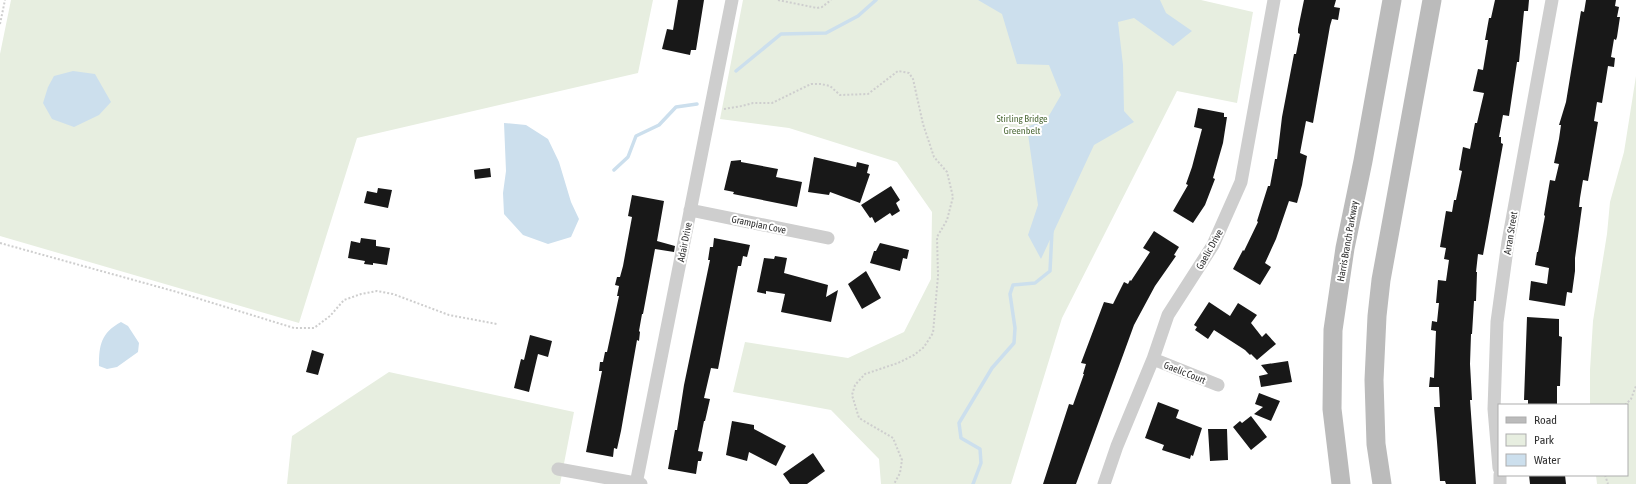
<svg xmlns="http://www.w3.org/2000/svg" width="1636" height="484" font-family="'Asap Condensed',sans-serif">
<rect width="100%" height="100%" fill="#fff"/>
<path fill="#e7eee0" d="M 11,0 L 653,0 L 638,73 L 357,138 L 299,323 L 0,236 L 0,54 Z
M 743,0 L 1201,0 L 1253,12 L 1237,103 L 1177,91 L 1062,318 L 1011,484 L 881,484 L 879,459 L 831,410 L 733,392 L 745,342 L 848,358 L 904,332 L 931,279 L 932,212 L 897,162 L 789,128 L 720,119 Z
M 1636,76 L 1636,484 L 1597,484 L 1596,475 L 1627,475 L 1627,405 L 1590,405 L 1590,370 L 1593,321 L 1607,234 L 1610,202 L 1624,152 Z
M 389,372 L 574,412 L 560,484 L 287,484 L 292,436 Z"/>
<path fill="#ccdfed" d="M 978,0 L 1160,0 L 1166,13 L 1192,31 L 1173,46 L 1134,18 L 1118,22 L 1123,65 L 1124,111 L 1134,122 L 1094,145 L 1041,259 L 1028,235 L 1038,205 L 1027,127 L 1047,119 L 1061,95 L 1049,65 L 1017,64 L 1002,14 Z
M 73,71 L 95,74 L 111,102 L 99,115 L 74,127 L 52,119 L 43,103 L 48,87 L 54,76 Z
M 504,123 L 526,125 L 548,139 L 559,162 L 571,202 L 579,219 L 571,237 L 548,244 L 523,235 L 504,214 L 503,193 L 506,171 Z
M 121,322 L 128,326 L 139,343 L 138,352 L 117,367 L 107,369 L 99,366 C 99,345 101,333 121,322 Z"/>
<g fill="none" stroke-linecap="round" stroke-linejoin="round">
<path stroke="#ccdfed" stroke-width="3.5" d="M 736,71 L 781,34 L 826,33 L 858,16 L 876,0
M 614,170 L 628,157 L 636,136 L 659,125 L 676,107 L 697,104
M 973,484 L 981,463 L 980,449 L 961,438 L 959,423 L 992,368 L 1014,343 L 1015,328 L 1010,294 L 1013,285 L 1035,283 L 1050,271 L 1052,231"/>
</g>
<path fill="#181818" d="M 678,0 L 704,0 L 696,50 L 691,50 L 690,55 L 662,49 L 667,29 L 673,30 Z
M 1304,0 L 1336,0 L 1334,7 L 1340,8 L 1338,20 L 1332,19 L 1330,26 L 1313,123 L 1306,121 L 1300,153 L 1307,156 L 1302,185 L 1297,203 L 1289,201 L 1276,239 L 1265,263 L 1271,267 L 1260,285 L 1233,269 L 1243,250 L 1244,251 L 1258,222 L 1257,221 L 1268,186 L 1270,186 L 1275,159 L 1277,159 L 1282,117 L 1294,54 L 1296,54 L 1300,34 L 1298,33 L 1298,29 Z
M 1495,0 L 1529,0 L 1528,11 L 1524,11 L 1519,62 L 1517,62 L 1509,116 L 1503,115 L 1499,137 L 1501,137 L 1501,143 L 1503,144 L 1483,255 L 1478,254 L 1476,272 L 1477,272 L 1476,301 L 1474,301 L 1472,334 L 1471,334 L 1470,364 L 1472,400 L 1470,400 L 1476,484 L 1446,484 L 1445,481 L 1440,481 L 1437,442 L 1434,407 L 1440,407 L 1439,387 L 1429,387 L 1430,377 L 1434,378 L 1436,331 L 1431,330 L 1432,321 L 1437,322 L 1439,303 L 1436,303 L 1438,280 L 1446,281 L 1449,260 L 1444,259 L 1446,248 L 1440,247 L 1446,211 L 1452,212 L 1454,200 L 1456,200 L 1462,171 L 1459,170 L 1463,147 L 1470,149 L 1475,123 L 1477,123 L 1484,93 L 1473,91 L 1478,69 L 1483,70 L 1488,40 L 1485,40 L 1489,18 L 1491,18 Z
M 1586,0 L 1616,0 L 1615,6 L 1619,7 L 1617,17 L 1620,17 L 1617,37 L 1616,40 L 1614,39 L 1611,57 L 1615,58 L 1614,67 L 1608,66 L 1602,103 L 1597,102 L 1594,121 L 1598,122 L 1588,181 L 1583,180 L 1580,198 L 1579,207 L 1582,207 L 1575,258 L 1575,271 L 1572,293 L 1567,292 L 1565,306 L 1529,300 L 1531,281 L 1547,284 L 1549,268 L 1535,265 L 1537,252 L 1538,252 L 1545,216 L 1544,215 L 1550,180 L 1555,181 L 1559,164 L 1554,163 L 1559,139 L 1561,125 L 1559,125 L 1566,102 L 1581,11 L 1584,12 Z
M 1198,108 L 1224,113 L 1224,117 L 1227,117 L 1223,143 L 1213,178 L 1215,179 L 1205,205 L 1193,223 L 1173,211 L 1188,185 L 1186,184 L 1192,167 L 1202,129 L 1194,127 Z
M 814,157 L 856,167 L 857,162 L 869,165 L 867,173 L 870,174 L 860,203 L 830,192 L 829,195 L 808,192 Z
M 741,160 L 741,162 L 778,169 L 776,177 L 802,182 L 797,207 L 733,194 L 734,192 L 724,190 L 731,161 Z
M 490,168 L 491,177 L 475,179 L 474,170 Z
M 891,186 L 900,200 L 896,203 L 900,211 L 892,216 L 890,213 L 875,223 L 872,217 L 870,218 L 861,205 Z
M 378,188 L 392,190 L 388,208 L 364,203 L 367,191 L 377,193 Z
M 632,195 L 664,201 L 657,241 L 675,246 L 674,252 L 655,249 L 643,314 L 642,314 L 639,331 L 640,332 L 639,341 L 637,340 L 621,431 L 617,449 L 614,448 L 613,457 L 586,452 L 602,371 L 599,371 L 600,362 L 603,362 L 605,352 L 607,352 L 619,296 L 617,296 L 619,286 L 615,285 L 617,277 L 620,277 L 623,266 L 632,217 L 628,216 Z
M 1154,231 L 1179,247 L 1174,255 L 1176,256 L 1155,286 L 1134,325 L 1076,484 L 1043,484 L 1069,404 L 1073,405 L 1084,374 L 1083,374 L 1086,364 L 1081,363 L 1104,302 L 1113,304 L 1124,282 L 1128,284 L 1130,280 L 1131,281 L 1150,252 L 1143,248 Z
M 361,238 L 376,240 L 376,246 L 390,248 L 387,265 L 373,263 L 373,265 L 364,264 L 365,261 L 348,258 L 351,241 L 360,243 Z
M 714,238 L 750,245 L 747,257 L 743,256 L 741,266 L 738,266 L 718,369 L 711,368 L 704,398 L 710,399 L 705,421 L 704,421 L 698,451 L 703,452 L 701,461 L 698,461 L 696,474 L 668,469 L 675,430 L 677,430 L 684,385 L 710,260 L 708,260 L 710,247 L 713,247 Z
M 880,243 L 909,250 L 907,259 L 903,258 L 900,271 L 870,263 L 874,251 L 876,251 Z
M 775,256 L 787,258 L 784,273 L 828,285 L 826,297 L 838,290 L 831,322 L 781,312 L 785,294 L 766,291 L 766,294 L 757,292 L 764,258 L 774,259 Z
M 866,271 L 881,298 L 862,309 L 848,284 Z
M 1209,302 L 1230,316 L 1238,303 L 1257,315 L 1251,323 L 1262,337 L 1266,333 L 1276,344 L 1257,360 L 1251,354 L 1250,355 L 1245,350 L 1214,330 L 1208,339 L 1195,330 L 1197,327 L 1194,325 Z
M 1527,317 L 1559,319 L 1559,336 L 1562,337 L 1560,386 L 1557,386 L 1557,405 L 1528,405 L 1528,400 L 1524,400 Z
M 530,335 L 552,341 L 548,357 L 538,354 L 529,392 L 514,388 L 521,359 L 524,360 Z
M 312,350 L 324,354 L 318,375 L 306,372 Z
M 1288,361 L 1292,382 L 1261,387 L 1259,376 L 1268,374 L 1261,365 Z
M 1259,393 L 1280,401 L 1271,421 L 1254,414 L 1263,407 L 1255,404 Z
M 1158,402 L 1179,410 L 1176,418 L 1202,428 L 1193,456 L 1191,455 L 1190,459 L 1162,450 L 1164,445 L 1145,438 Z
M 1251,416 L 1267,437 L 1251,450 L 1233,427 L 1240,421 L 1242,423 Z
M 732,421 L 754,425 L 754,429 L 786,446 L 776,466 L 749,452 L 747,461 L 726,455 Z
M 1208,429 L 1227,429 L 1228,460 L 1210,461 Z
M 813,453 L 825,471 L 807,484 L 790,484 L 783,474 Z
M 1529,475 L 1565,475 L 1566,484 L 1530,484 Z"/>
<g fill="none" stroke-linecap="round" stroke-linejoin="round">
<path stroke="#cecece" stroke-width="2" stroke-dasharray="2 2" stroke-linecap="butt" d="M 778,0 L 817,8 L 822,7 L 831,0
M 0,24 L 5,0
M 724,109 L 742,106 L 753,103 L 772,103 L 811,84 L 821,84 L 830,86 L 840,95 L 868,94 L 898,71 L 909,73 L 913,79 L 923,124 L 934,157 L 947,172 L 953,197 L 947,220 L 937,237 L 938,276 L 933,333 L 924,347 L 914,355 L 898,363 L 865,374 L 855,385 L 852,395 L 859,418 L 893,438 L 902,460 L 900,473 L 894,484
M 0,243 L 177,292 L 294,328 L 314,328 L 330,316 L 344,300 L 361,294 L 377,291 L 393,294 L 449,315 L 497,324
M 1625,405 L 1631,399 L 1636,386
M 1605,475 L 1608,484"/>
<path stroke="#cecece" stroke-width="13" d="M 690,210 L 828,238
M 1153,359 L 1218,385
M 1499,468 L 1494,409 L 1497,322 L 1508,242 L 1552,0
M 558,469 L 641,484
M 1500,475 L 1500,484
M 636,484 L 732,0
M 1104,484 L 1117,446 L 1153,359 L 1168,315 L 1213,245 L 1241,182 L 1274,0"/>
<path stroke="#bbb" stroke-width="19" d="M 1341,484 L 1332,409 L 1333,330 L 1345,248 L 1363,161 L 1392,0
M 1382,484 L 1376,444 L 1374,380 L 1377,316 L 1381,280 L 1432,0"/>
</g>
<g text-anchor="middle" stroke-width="4" stroke-linejoin="round" paint-order="stroke">
<g font-size="10" fill="#526e3d" stroke="#fff">
<text x="1022" y="122">Stirling Bridge<tspan x="1022" dy="12">Greenbelt</tspan></text>
</g>
<g font-size="10" fill="#313131" stroke="#fff">
<text transform="translate(759 224) rotate(12)" y="4">Grampian Cove</text>
<text transform="translate(1510 233) rotate(-81)" y="4">Arran Street</text>
<text transform="translate(1347 241) rotate(-80)" y="4">Harris Branch Parkway</text>
<text transform="translate(684 242) rotate(-79)" y="4">Adair Drive</text>
<text transform="translate(1209 249) rotate(-61)" y="4">Gaelic Drive</text>
<text transform="translate(1185 372) rotate(22)" y="4">Gaelic Court</text>
</g>
</g>
<rect x="1498" y="404" width="130" height="72" fill="#ffffff" stroke="#adadad"/>
<rect x="1506" y="417" width="20" height="6" fill="#bbbbbb" stroke="#adadad"/>
<text x="1534" y="424" font-size="12" fill="#313131">Road</text>
<rect x="1506" y="434" width="20" height="12" fill="#e7eee0" stroke="#adadad"/>
<text x="1534" y="444" font-size="12" fill="#313131">Park</text>
<rect x="1506" y="454" width="20" height="12" fill="#ccdfed" stroke="#adadad"/>
<text x="1534" y="464" font-size="12" fill="#313131">Water</text>
</svg>
